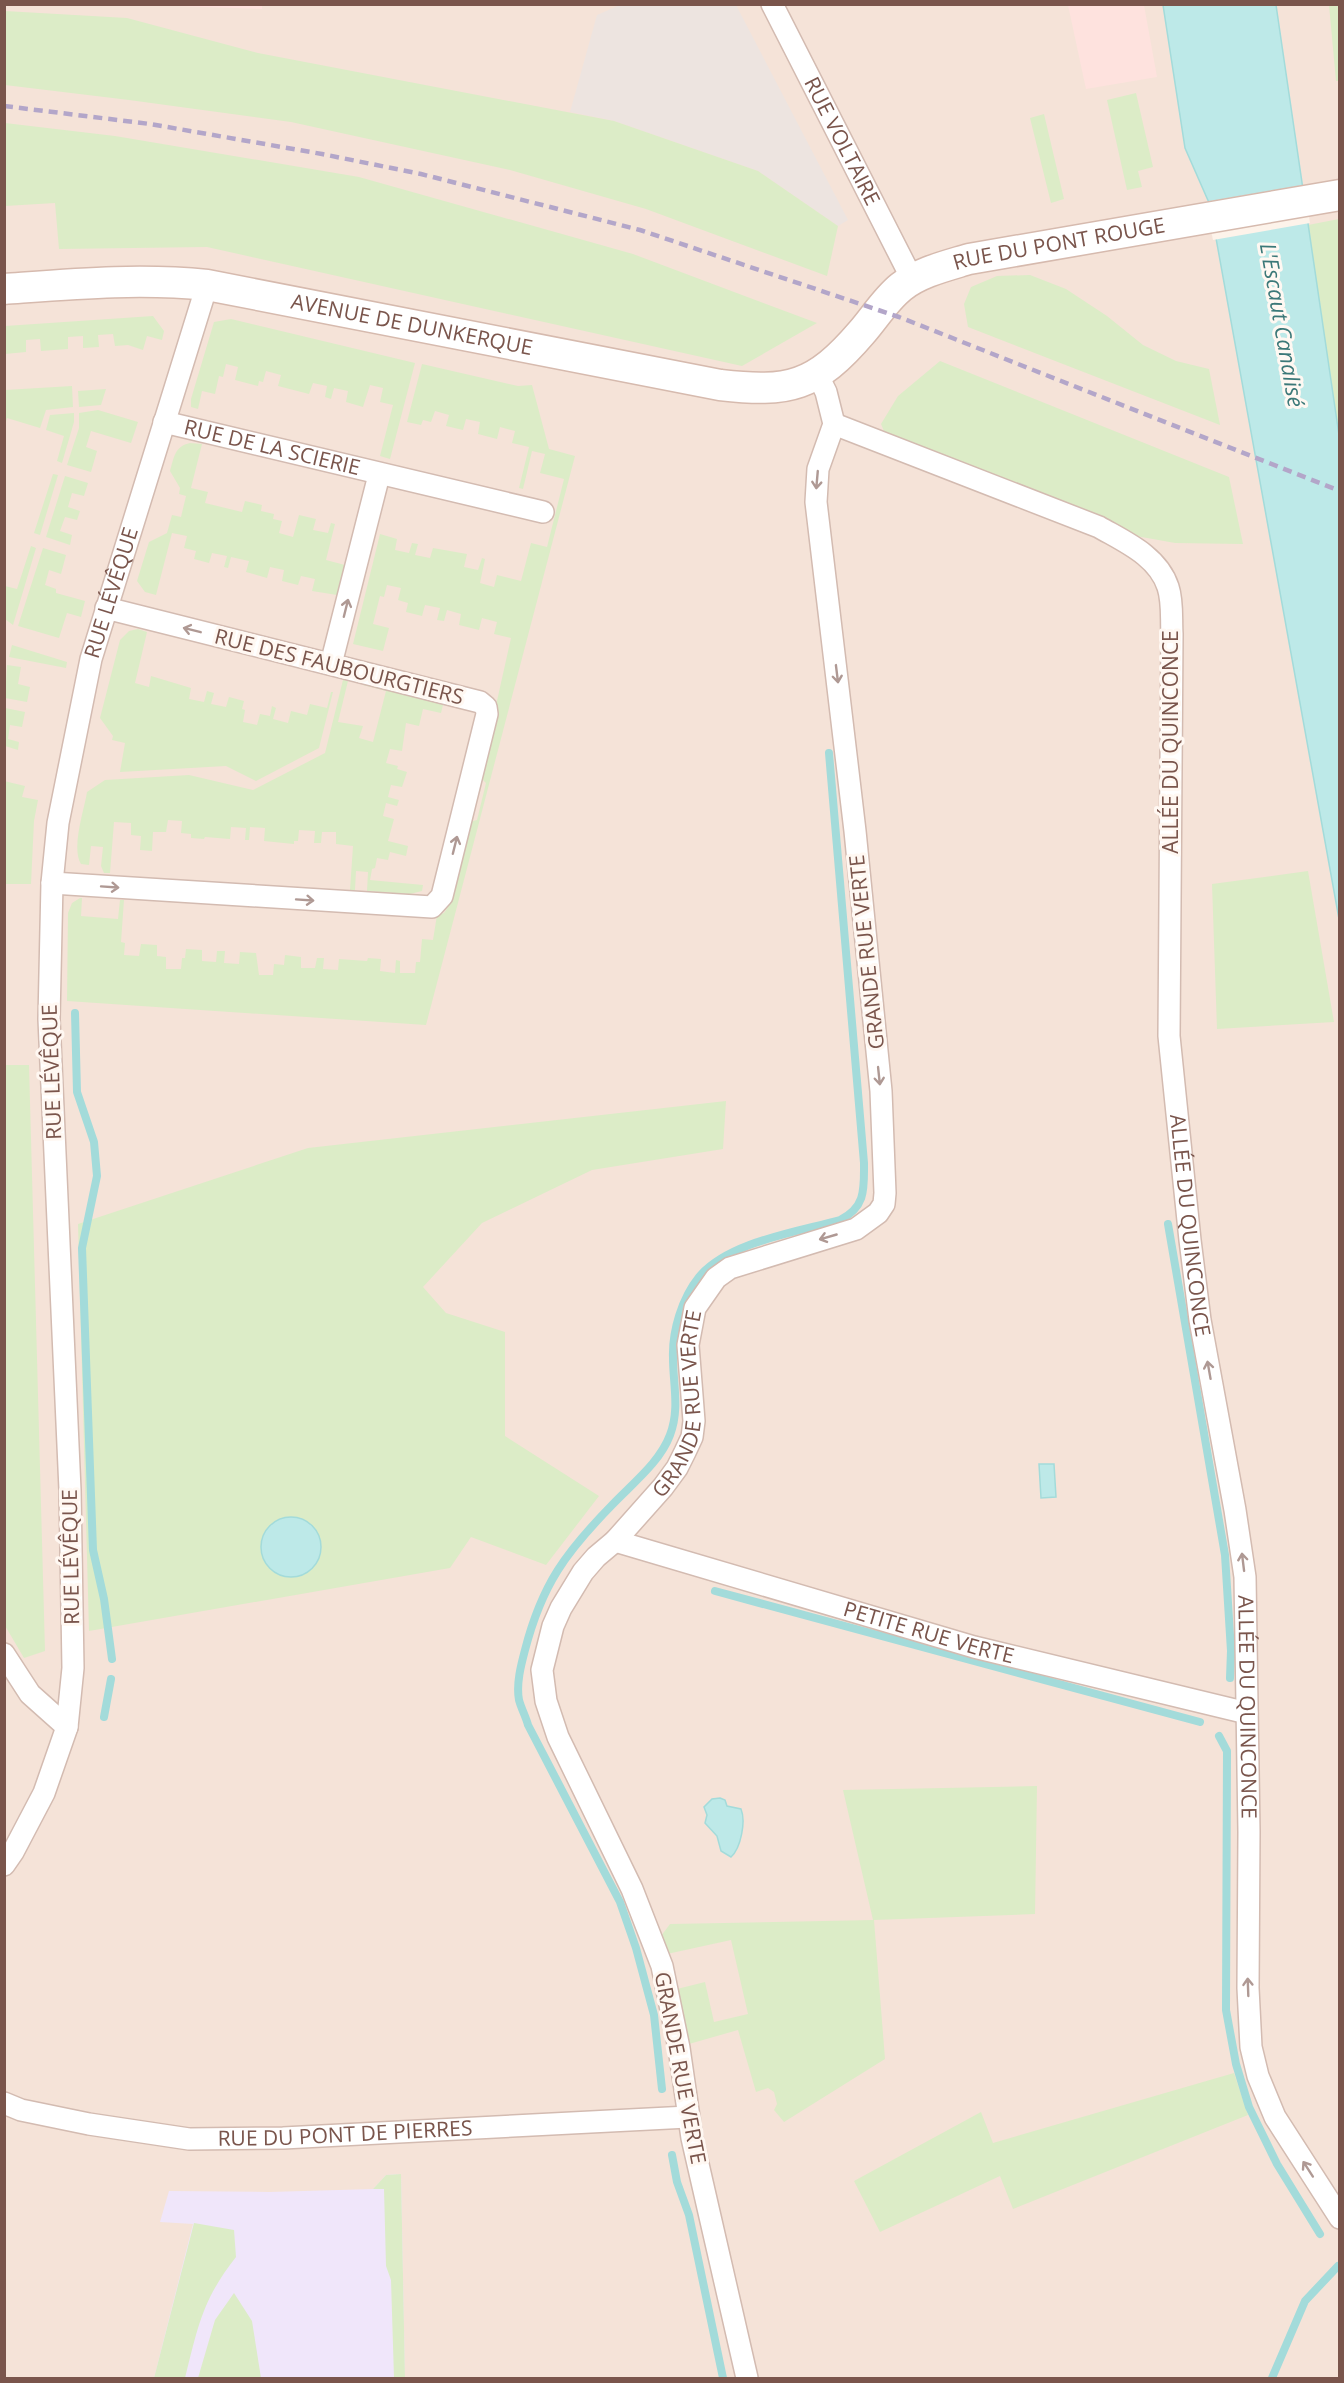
<svg xmlns="http://www.w3.org/2000/svg" width="1344" height="2383" font-family="'Open Sans',sans-serif">
<rect width="100%" height="100%" fill="#fdf3ea"/>
<path fill="#f5e3d8" d="M 5,5 L 1339,5 L 1339,2378 L 5,2378 Z"/>
<path fill="#fee2de" d="M 262,4 L 262,9 L 147,5 L 147,4 Z
M 1068,5 L 1144,5 L 1157,77 L 1086,89 Z"/>
<path fill="#ede4e0" d="M 620,5 L 736,5 L 848,220 L 838,226 L 758,171 L 614,121 L 570,112 L 597,15 Z"/>
<path fill="#f0e6fa" d="M 401,2174 L 405,2378 L 154,2378 L 193,2224 L 160,2222 L 169,2191 L 269,2192 L 373,2189 L 386,2175 Z"/>
<path fill="#dcecc7" d="M 1329,5 L 1339,5 L 1339,81 L 1336,81 Z
M 5,11 L 127,18 L 258,53 L 614,121 L 758,171 L 838,226 L 827,276 L 646,209 L 510,170 L 291,122 L 129,100 L 5,85 Z
M 1136,93 L 1153,167 L 1138,171 L 1142,187 L 1127,190 L 1107,100 Z
M 1044,114 L 1064,199 L 1051,203 L 1030,118 Z
M 5,123 L 115,136 L 359,177 L 633,254 L 817,323 L 742,366 L 207,247 L 59,249 L 55,203 L 5,206 Z
M 1339,219 L 1339,435 L 1308,225 Z
M 1030,275 L 1066,289 L 1107,316 L 1143,345 L 1176,361 L 1209,369 L 1220,425 L 968,327 L 964,304 L 971,287 L 997,276 Z
M 153,316 L 164,331 L 162,340 L 147,336 L 143,350 L 128,345 L 115,346 L 113,334 L 98,335 L 99,347 L 83,348 L 83,336 L 68,337 L 68,349 L 41,351 L 40,339 L 26,340 L 26,352 L 5,354 L 5,326 Z
M 231,319 L 415,363 L 390,459 L 380,456 L 393,405 L 380,402 L 383,388 L 370,385 L 363,407 L 346,402 L 348,391 L 334,388 L 331,399 L 325,397 L 327,386 L 313,383 L 309,394 L 278,386 L 281,375 L 266,371 L 263,382 L 259,381 L 258,386 L 235,380 L 238,367 L 226,364 L 223,377 L 219,376 L 215,394 L 202,391 L 198,409 L 191,407 L 191,399 L 214,322 Z
M 940,361 L 1229,477 L 1243,544 L 1175,543 L 1136,536 L 886,436 L 881,424 L 898,396 Z
M 422,364 L 518,386 L 532,385 L 549,449 L 575,456 L 426,1025 L 67,1001 L 68,913 L 72,903 L 80,898 L 82,898 L 81,916 L 118,919 L 120,900 L 124,900 L 121,942 L 125,943 L 124,955 L 139,956 L 141,944 L 157,945 L 157,956 L 166,957 L 166,969 L 181,969 L 182,958 L 185,958 L 186,949 L 202,950 L 202,961 L 216,962 L 217,951 L 225,951 L 224,963 L 239,964 L 240,952 L 256,953 L 259,975 L 273,975 L 274,964 L 284,965 L 285,955 L 301,957 L 301,968 L 315,968 L 317,958 L 324,958 L 323,969 L 338,970 L 339,959 L 367,961 L 368,958 L 381,959 L 380,971 L 395,973 L 396,960 L 400,961 L 400,973 L 415,973 L 416,962 L 420,962 L 422,939 L 433,940 L 437,915 L 444,913 L 448,907 L 469,822 L 477,820 L 486,783 L 480,777 L 511,638 L 494,634 L 497,622 L 482,618 L 479,630 L 459,625 L 461,614 L 447,610 L 444,621 L 437,620 L 440,608 L 425,605 L 422,616 L 406,612 L 408,603 L 398,600 L 401,588 L 387,585 L 384,597 L 380,596 L 373,624 L 389,628 L 383,651 L 353,644 L 380,534 L 397,539 L 395,550 L 409,553 L 412,543 L 418,544 L 415,555 L 430,558 L 433,548 L 467,554 L 464,567 L 478,570 L 482,558 L 485,559 L 480,583 L 494,587 L 497,575 L 521,581 L 531,543 L 547,547 L 564,479 L 540,473 L 545,454 L 532,451 L 523,489 L 519,488 L 529,447 L 512,443 L 515,431 L 500,427 L 497,439 L 478,434 L 480,422 L 466,419 L 463,430 L 446,426 L 449,415 L 435,411 L 431,422 L 423,420 L 421,425 L 407,422 Z
M 72,386 L 73,407 L 46,410 L 40,428 L 7,418 L 5,426 L 5,390 Z
M 106,389 L 101,405 L 79,407 L 78,391 Z
M 98,410 L 138,422 L 131,443 L 91,431 L 86,447 L 97,451 L 91,472 L 67,465 L 79,428 L 79,413 Z
M 74,413 L 74,422 L 62,463 L 57,461 L 64,436 L 46,430 L 50,415 Z
M 190,443 L 202,444 L 191,488 L 208,492 L 205,503 L 242,512 L 245,501 L 262,505 L 261,511 L 274,514 L 273,519 L 282,521 L 279,533 L 293,537 L 299,515 L 316,519 L 313,530 L 328,533 L 331,523 L 335,524 L 326,560 L 345,565 L 348,571 L 327,638 L 337,595 L 312,591 L 315,579 L 301,576 L 298,585 L 282,581 L 284,570 L 270,567 L 267,578 L 246,572 L 249,561 L 231,557 L 228,568 L 224,567 L 227,556 L 212,553 L 209,563 L 194,559 L 196,551 L 184,548 L 187,536 L 172,533 L 156,595 L 145,592 L 137,581 L 149,542 L 167,533 L 172,515 L 181,517 L 186,496 L 179,494 L 180,488 L 170,471 C 174,457 175,446 190,443 Z
M 53,474 L 58,475 L 40,535 L 34,533 Z
M 65,476 L 88,483 L 84,496 L 72,493 L 68,507 L 80,511 L 77,520 L 65,517 L 60,531 L 72,535 L 70,545 L 46,537 Z
M 31,546 L 36,548 L 13,625 L 5,619 L 5,586 L 17,589 Z
M 43,548 L 66,555 L 61,574 L 49,570 L 45,585 L 56,589 L 56,593 L 85,601 L 81,617 L 67,613 L 59,638 L 18,626 Z
M 138,629 L 147,632 L 135,683 L 149,687 L 151,676 L 191,688 L 189,699 L 204,702 L 207,691 L 214,693 L 211,704 L 226,707 L 229,697 L 244,701 L 242,709 L 245,710 L 243,722 L 257,725 L 260,714 L 270,716 L 272,706 L 276,708 L 273,719 L 288,723 L 291,711 L 307,715 L 310,704 L 327,708 L 331,692 L 333,692 L 319,748 L 256,781 L 226,766 L 120,772 L 125,743 L 112,740 L 113,736 L 100,718 L 120,640 L 129,631 Z
M 12,645 L 67,662 L 66,668 L 9,657 Z
M 7,665 L 21,667 L 18,684 L 30,687 L 27,702 L 5,698 Z
M 343,680 L 348,681 L 338,722 L 363,726 L 359,738 L 373,742 L 386,691 L 363,685 L 364,680 L 442,699 L 441,704 L 443,705 L 441,713 L 423,709 L 419,726 L 406,723 L 402,751 L 390,749 L 386,763 L 398,766 L 397,769 L 407,772 L 402,787 L 391,785 L 388,797 L 399,800 L 397,806 L 386,803 L 383,816 L 394,819 L 388,841 L 408,846 L 406,856 L 390,852 L 388,860 L 377,858 L 375,868 L 372,869 L 370,880 L 423,885 L 422,891 L 410,894 L 367,891 L 368,872 L 356,871 L 355,890 L 350,890 L 353,846 L 336,844 L 336,832 L 322,832 L 321,843 L 314,843 L 315,831 L 299,830 L 298,841 L 294,841 L 294,844 L 264,841 L 265,828 L 250,827 L 249,840 L 245,840 L 246,828 L 231,827 L 230,839 L 205,837 L 204,839 L 191,838 L 191,834 L 181,833 L 182,821 L 168,820 L 166,832 L 153,832 L 152,851 L 140,850 L 141,836 L 131,835 L 131,823 L 114,822 L 110,873 L 104,873 L 101,866 L 103,847 L 91,846 L 89,865 L 81,864 C 71,848 84,811 87,792 L 105,780 L 189,775 L 253,790 L 325,753 Z
M 5,708 L 25,712 L 22,727 L 10,725 L 8,739 L 19,742 L 18,750 L 5,746 Z
M 4,781 L 25,786 L 22,797 L 38,800 L 34,821 L 31,884 L 5,884 Z
M 1308,871 L 1334,1022 L 1217,1029 L 1212,884 Z
M 5,1065 L 29,1065 L 45,1651 L 24,1658 L 4,1624 Z
M 726,1101 L 723,1149 L 592,1170 L 482,1223 L 423,1287 L 446,1313 L 505,1332 L 505,1436 L 599,1496 L 546,1565 L 471,1537 L 450,1568 L 89,1631 L 78,1224 L 308,1148 Z
M 1037,1786 L 1035,1914 L 874,1920 L 885,2059 L 784,2122 L 774,2110 L 777,2104 L 774,2092 L 768,2088 L 756,2092 L 738,2030 L 689,2044 L 677,1989 L 705,1982 L 714,2022 L 748,2014 L 731,1940 L 667,1954 L 661,1936 L 670,1924 L 873,1920 L 843,1790 Z
M 1234,2073 L 1248,2115 L 1013,2209 L 1000,2176 L 880,2232 L 854,2181 L 981,2112 L 993,2143 Z
M 401,2174 L 405,2378 L 394,2378 L 391,2280 L 386,2266 L 384,2189 L 373,2189 L 386,2175 Z
M 194,2223 L 234,2230 L 236,2257 C 202,2300 198,2327 185,2378 L 154,2378 Z
M 234,2293 L 252,2321 L 261,2378 L 198,2378 L 215,2320 Z"/>
<path fill="#bde9e8" stroke="#a3dbda" stroke-width="1.5" d="M 1163,5 L 1276,5 L 1339,435 L 1339,919 L 1210,205 L 1185,148 Z
M 1039,1464 L 1054,1464 L 1056,1497 L 1041,1498 Z
M261 1547a30 30 0 1 1 60 0a30 30 0 1 1-60 0Z
M 720,1798 L 725,1800 L 727,1806 L 741,1809 C 746,1821 741,1848 731,1857 L 721,1851 L 717,1836 L 705,1823 L 707,1815 L 704,1807 L 712,1799 Z"/>
<path fill="#fdf3ea" d="M 1304,185 L 1310,223 L 1213,240 L 1205,202 Z"/>
<g fill="none" stroke-linecap="round" stroke-linejoin="round">
<path stroke="#a3dbda" stroke-width="8" d="M 75,1013 L 77,1092 L 94,1142 L 97,1176 L 82,1248 L 93,1550 L 104,1599 L 112,1659
M 1168,1224 L 1225,1555 L 1231,1651 L 1230,1678
M 715,1591 L 1200,1722
M 104,1717 L 111,1679
M 1219,1736 L 1227,1751 L 1226,2010 L 1236,2064 L 1249,2107 L 1277,2164 L 1320,2234
M 662,2089 L 654,2015 L 636,1948 L 620,1902 L 528,1725 C 526,1717 521,1708 519,1700 C 516,1684 521,1665 525,1650 C 542,1584 566,1552 613,1504 C 633,1483 660,1462 670,1435 C 680,1409 673,1384 673,1358 C 672,1331 682,1298 699,1277 C 728,1242 797,1232 840,1220 C 866,1207 864,1189 864,1163 L 829,753
M 672,2155 L 677,2182 L 689,2215 L 723,2378
M 1272,2378 L 1305,2301 L 1338,2266"/>
<g stroke="#d3bbb1" stroke-width="24">
<g id="street">
<path id="s1" d="M 772,4 L 912,279"/>
<path id="s2" d="M 164,422 L 543,512"/>
<path id="s3" d="M 834,424 L 1099,527 C 1125,542 1158,556 1168,587 C 1173,602 1171,619 1172,634 L 1169,1036 L 1190,1240 L 1200,1320 L 1235,1510 L 1245,1577 L 1249,1832 L 1248,1988 L 1251,2047 L 1258,2076 L 1275,2117 L 1340,2218"/>
<path d="M 331,664 L 379,475"/>
<path d="M 52,883 L 432,907 L 442,896 L 487,714 L 486,707 L 480,702 L 106,608"/>
<path id="s4" d="M 615,1541 L 974,1647 L 1247,1713"/>
<path d="M 4,1654 L 30,1694 L 67,1727"/>
<path id="s5" d="M 4,1865 L 13,1852 L 44,1793 L 67,1727 L 73,1668 L 70,1490 L 49,1019 L 52,883 L 58,823 L 91,659 L 207,285"/>
<path id="s6" d="M 4,2103 L 21,2110 L 89,2124 L 189,2139 L 283,2138 L 688,2117"/>
<path id="s7" d="M 747,2378 L 692,2138 L 679,2048 L 662,1966 L 632,1889 L 558,1737 L 546,1701 L 542,1670 L 553,1626 L 561,1608 L 583,1572 L 596,1557 L 615,1541 L 663,1487 L 677,1468 L 685,1452 L 692,1437 L 694,1421 L 688,1345 L 695,1308 L 716,1278 L 730,1268 L 856,1229 L 878,1213 L 884,1204 L 885,1193 L 881,1091 L 855,831 L 816,502 L 818,469 L 834,424 L 826,392 L 817,374"/>
</g>
</g>
<g stroke="#d6baae" stroke-width="33">
<g id="secondary">
<path id="s8" d="M 4,289 C 73,284 138,278 207,285 L 720,385 C 789,393 815,387 862,332 C 875,317 886,299 901,287 C 920,272 946,266 969,259 L 1340,195"/>
</g>
</g>
<use href="#street" stroke="#fff" stroke-width="21"/>
<use href="#secondary" stroke="#fff" stroke-width="30"/>
<path stroke="#b3a6c9" stroke-width="4.5" stroke-dasharray="9 6" stroke-linecap="butt" d="M 4,106 L 150,124 L 322,154 L 421,174 L 640,230 L 899,317 L 1340,491"/>
</g>
<defs><path id="oneway-shaft" d="M-6 0H5M1.5-3L5.5 0L1.5 3" fill="none" stroke-width="1.6" stroke-linecap="round" stroke-linejoin="round" transform="scale(1.5)"/></defs>
<g stroke="#af9994">
<use href="#oneway-shaft" transform="translate(817 480) rotate(95)"/>
<use href="#oneway-shaft" transform="translate(346 608) rotate(-76)"/>
<use href="#oneway-shaft" transform="translate(192 630) rotate(-166)"/>
<use href="#oneway-shaft" transform="translate(837 674) rotate(83)"/>
<use href="#oneway-shaft" transform="translate(455 845) rotate(-76)"/>
<use href="#oneway-shaft" transform="translate(110 887) rotate(4)"/>
<use href="#oneway-shaft" transform="translate(305 900) rotate(4)"/>
<use href="#oneway-shaft" transform="translate(879 1076) rotate(84)"/>
<use href="#oneway-shaft" transform="translate(828 1237) rotate(164)"/>
<use href="#oneway-shaft" transform="translate(1209 1370) rotate(-100)"/>
<use href="#oneway-shaft" transform="translate(1243 1562) rotate(-97)"/>
<use href="#oneway-shaft" transform="translate(1248 1987) rotate(-92)"/>
<use href="#oneway-shaft" transform="translate(1308 2169) rotate(-123)"/>
</g>
<g text-anchor="middle" stroke-width="6" stroke-linejoin="round" paint-order="stroke">
<g font-size="21" fill="#7a554c" stroke="#fff8f2">
<text dy="7" stroke="none"><textPath href="#s1" startOffset="154">RUE VOLTAIRE</textPath></text>
<text dy="7" stroke="none"><textPath href="#s8" startOffset="1112">RUE DU PONT ROUGE</textPath></text>
<text dy="7" stroke="none"><textPath href="#s8" startOffset="412">AVENUE DE DUNKERQUE</textPath></text>
<text dy="7" stroke="none"><textPath href="#s2" startOffset="111">RUE DE LA SCIERIE</textPath></text>
<text dy="7" stroke="none"><textPath href="#s5" startOffset="1294">RUE LÉVÊQUE</textPath></text>
<text transform="translate(339 667) rotate(14)" y="7">RUE DES FAUBOURGTIERS</text>
<text transform="translate(1171 742) rotate(-90)" y="7">ALLÉE DU QUINCONCE</text>
<text transform="translate(867 952) rotate(-96)" y="7">GRANDE RUE VERTE</text>
<text transform="translate(52 1072) rotate(-92)" y="7">RUE LÉVÊQUE</text>
<text dy="7" stroke="none"><textPath href="#s3" startOffset="1018">ALLÉE DU QUINCONCE</textPath></text>
<text dy="7" stroke="none"><textPath href="#s7" startOffset="1054">GRANDE RUE VERTE</textPath></text>
<text transform="translate(71 1557) rotate(-91)" y="7">RUE LÉVÊQUE</text>
<text dy="7" stroke="none"><textPath href="#s4" startOffset="327">PETITE RUE VERTE</textPath></text>
<text dy="7" stroke="none"><textPath href="#s3" startOffset="1504">ALLÉE DU QUINCONCE</textPath></text>
<text transform="translate(680 2068) rotate(79)" y="7">GRANDE RUE VERTE</text>
<text dy="7" stroke="none"><textPath href="#s6" startOffset="345">RUE DU PONT DE PIERRES</textPath></text>
</g>
<g font-size="22" font-style="italic" fill="#3b7878" stroke="#fff8f2">
<text transform="translate(1282 325) rotate(80)" y="8">L'Escaut Canalisé</text>
</g>
</g>
<rect width="1344" height="2383" fill="none" stroke="#7a554c" stroke-width="12"/>
</svg>
